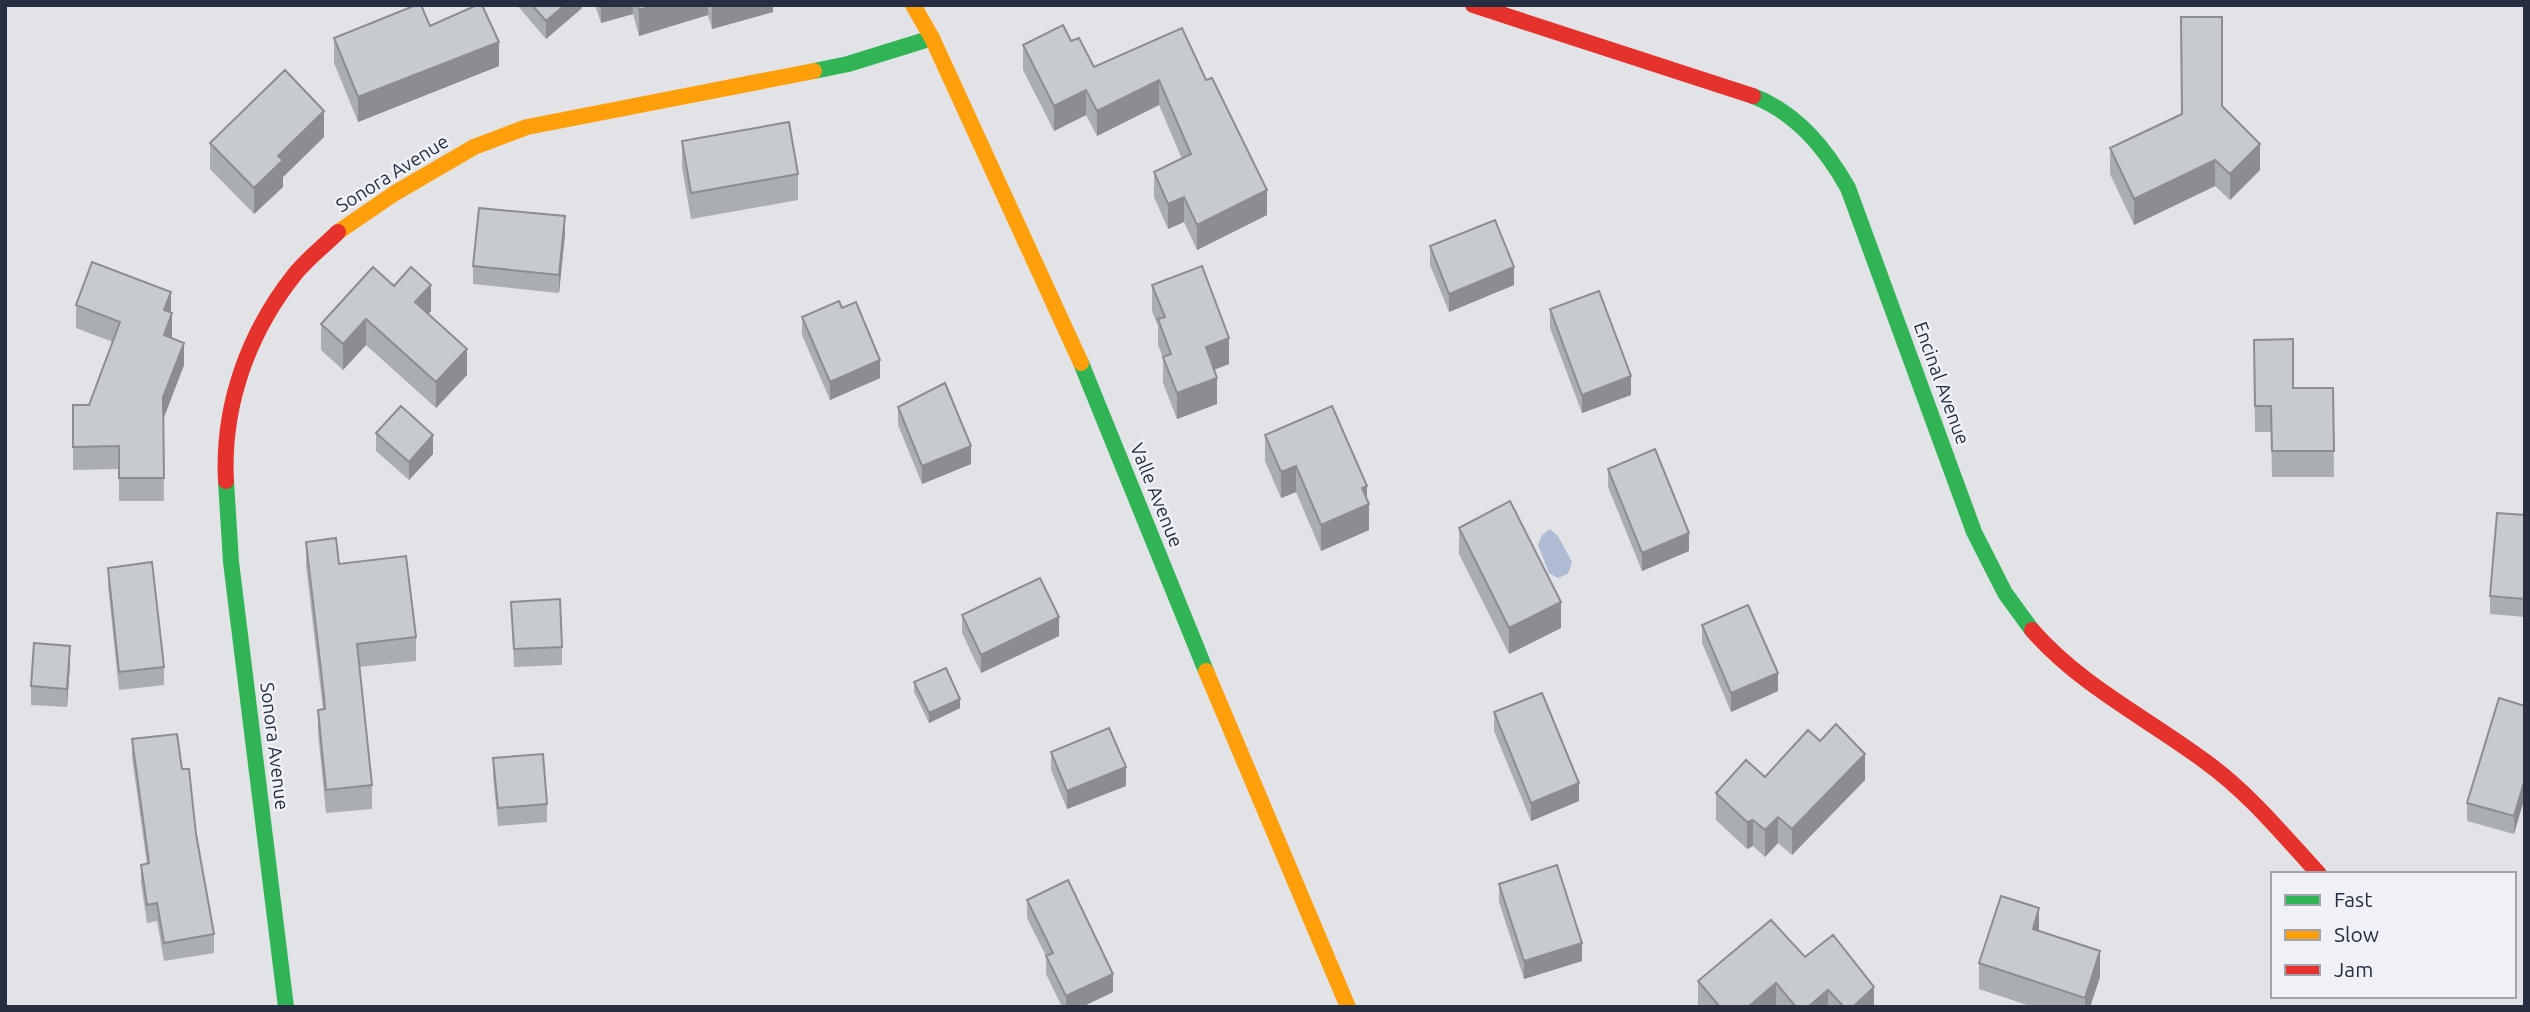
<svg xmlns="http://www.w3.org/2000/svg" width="2530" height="1012" font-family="Ubuntu,sans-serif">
<rect width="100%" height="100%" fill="#e1e3e7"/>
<path fill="#afbcd3" d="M 1550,529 L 1558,536 L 1572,562 L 1568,574 L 1558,578 L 1549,573 L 1538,545 L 1542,535 Z"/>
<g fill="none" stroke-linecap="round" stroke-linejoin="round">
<path stroke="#30b455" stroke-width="16" d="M 814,71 L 848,64 L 932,38
M 1753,96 C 1797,113 1826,149 1848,188 L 1974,532 L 2005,593 L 2032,630
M 1081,363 L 1206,671
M 226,481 L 231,562 L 286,1007"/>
<path stroke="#ff9f0a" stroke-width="16" d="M 913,5 L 932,38 L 1081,363
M 338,232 L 395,193 L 474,147 L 527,127 L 814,71
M 1206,671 L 1348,1007"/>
<path stroke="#e5322d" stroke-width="16" d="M 1473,5 L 1753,96
M 226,481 C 222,406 248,333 295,274 C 307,259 324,246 338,232
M 2032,630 C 2081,686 2147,718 2206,762 C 2249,793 2283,835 2319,874"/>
</g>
<path fill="#abaeb1" d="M 517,5 L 582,5 L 582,8 L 546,39 Z
M 595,5 L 773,5 L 773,12 L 712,29 L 708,15 L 639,36 L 633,14 L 601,23 Z
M 430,26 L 499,66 L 358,122 L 334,63 L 334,38 Z
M 1182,28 L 1267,215 L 1197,250 L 1184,222 L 1168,229 L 1154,197 L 1154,172 L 1182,159 L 1159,105 L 1097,136 L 1086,115 L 1054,131 L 1023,70 L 1023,45 L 1071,41 L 1094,67 Z
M 2222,106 L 2260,170 L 2230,200 L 2215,186 L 2134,225 L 2110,174 L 2110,148 Z
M 324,137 L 283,177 L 283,187 L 254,214 L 210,169 L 210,143 Z
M 682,141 L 798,174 L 798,200 L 691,219 L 682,167 Z
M 565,234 L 559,293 L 473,284 L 473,266 Z
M 1430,246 L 1514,285 L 1449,312 L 1430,265 Z
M 1152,285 L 1229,364 L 1214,369 L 1217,404 L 1177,419 L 1163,383 L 1163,358 L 1158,345 L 1158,326 L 1152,311 Z
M 394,286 L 431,311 L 428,314 L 467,375 L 436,408 L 366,345 L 343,370 L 321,350 L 321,324 Z
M 76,305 L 171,313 L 171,338 L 184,365 L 163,419 L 164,501 L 119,501 L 119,469 L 73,470 L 73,405 L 89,405 L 113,342 L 76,328 Z
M 842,308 L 880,378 L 830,400 L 802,335 L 802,317 Z
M 1550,309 L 1631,395 L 1582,413 L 1550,328 Z
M 2254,340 L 2293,388 L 2333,388 L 2334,477 L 2272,477 L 2271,432 L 2255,432 Z
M 898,407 L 971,464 L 922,484 L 898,425 Z
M 376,433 L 433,454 L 409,480 L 376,451 Z
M 1265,435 L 1367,500 L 1369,530 L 1321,551 L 1296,492 L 1281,498 L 1265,461 Z
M 1608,469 L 1689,551 L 1642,571 L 1608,487 Z
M 2525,515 L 2525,617 L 2490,614 L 2490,596 Z
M 1459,528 L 1561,628 L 1509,654 L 1459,554 Z
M 306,542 L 339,564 L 416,637 L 416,661 L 359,667 L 372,785 L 372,809 L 326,813 L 318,733 L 318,710 L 323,710 L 306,565 Z
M 108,568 L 164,667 L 164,685 L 119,690 L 108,586 Z
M 511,602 L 562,647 L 562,665 L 514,667 Z
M 962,615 L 1059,636 L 981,673 L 962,633 Z
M 1702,625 L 1778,691 L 1731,712 L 1702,643 Z
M 70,664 L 67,707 L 31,705 L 31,686 Z
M 914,682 L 960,708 L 929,723 L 914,692 Z
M 2525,706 L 2514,834 L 2467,821 L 2467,803 Z
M 1494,712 L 1579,801 L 1531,821 L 1494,731 Z
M 132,739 L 182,769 L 196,834 L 214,934 L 214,953 L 164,961 L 157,921 L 147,923 L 141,883 L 141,865 L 147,864 L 132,757 Z
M 1051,752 L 1126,786 L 1067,809 L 1051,770 Z
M 493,758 L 547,804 L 547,822 L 498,826 L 493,776 Z
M 1765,777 L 1865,780 L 1792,855 L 1778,843 L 1765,857 L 1753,846 L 1747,849 L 1716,820 L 1716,793 Z
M 1499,884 L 1582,961 L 1524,979 L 1499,902 Z
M 1027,900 L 1113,992 L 1082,1007 L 1062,1007 L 1046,974 L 1046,956 L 1027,918 Z
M 1805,957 L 1874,1007 L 1698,1007 L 1698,981 Z
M 1979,963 L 2100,977 L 2090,1007 L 2033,1007 L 1979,989 Z"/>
<path fill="#8b8d90" d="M 565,5 L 582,5 L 582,8 L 546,39 L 546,21 Z
M 601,5 L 633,5 L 633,14 L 601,23 Z
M 655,5 L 708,5 L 708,15 L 639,36 L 639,10 Z
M 712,5 L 773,5 L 773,12 L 712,29 Z
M 499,42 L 499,66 L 358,122 L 358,97 Z
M 1159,80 L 1159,105 L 1097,136 L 1097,111 Z
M 1086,90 L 1086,115 L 1054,131 L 1054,106 Z
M 324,111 L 324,137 L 283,177 L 283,187 L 254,214 L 254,188 L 278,156 Z
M 2260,144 L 2260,170 L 2230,200 L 2230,174 Z
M 2215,160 L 2215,186 L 2134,225 L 2134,199 Z
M 1267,190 L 1267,215 L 1197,250 L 1197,225 Z
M 1184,197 L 1184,222 L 1168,229 L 1168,204 Z
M 565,216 L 565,234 L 559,293 L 559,275 Z
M 1514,267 L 1514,285 L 1449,312 L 1449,294 Z
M 431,285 L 431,311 L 415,328 L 415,302 Z
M 171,292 L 171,315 L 164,310 Z
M 172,313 L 172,336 L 164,358 L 164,335 Z
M 366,319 L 366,345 L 343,370 L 343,344 Z
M 1229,338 L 1229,364 L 1206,373 L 1206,347 Z
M 184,343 L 184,365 L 163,420 L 163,397 Z
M 467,349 L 467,375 L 436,408 L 436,382 Z
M 880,360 L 880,378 L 830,400 L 830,382 Z
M 1631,376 L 1631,395 L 1582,413 L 1582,395 Z
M 1217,378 L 1217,404 L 1177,419 L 1177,393 Z
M 433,435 L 433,454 L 409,480 L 409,462 Z
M 971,446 L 971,464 L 922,484 L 922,466 Z
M 1296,466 L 1296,492 L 1281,498 L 1281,472 Z
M 1367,486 L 1367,505 L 1369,504 L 1369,530 L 1321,551 L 1321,525 L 1362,488 Z
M 1689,533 L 1689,551 L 1642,571 L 1642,553 Z
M 1561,602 L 1561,628 L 1509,654 L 1509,628 Z
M 1059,617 L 1059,636 L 981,673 L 981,655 Z
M 70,646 L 70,664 L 67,707 L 67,689 Z
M 1778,673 L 1778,691 L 1731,712 L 1731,693 Z
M 960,699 L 960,708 L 929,723 L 929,713 Z
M 1865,754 L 1865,780 L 1792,855 L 1792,829 Z
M 1126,767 L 1126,786 L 1067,809 L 1067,791 Z
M 2525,779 L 2525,797 L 2514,834 L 2514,816 Z
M 1579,783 L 1579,801 L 1531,821 L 1531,803 Z
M 1778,817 L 1778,843 L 1765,857 L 1765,830 Z
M 1753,820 L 1753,846 L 1747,849 L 1747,822 Z
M 2039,908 L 2039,934 L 2033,929 Z
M 1582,943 L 1582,961 L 1524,979 L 1524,961 Z
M 2100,951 L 2100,977 L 2090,1007 L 2085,1007 L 2085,998 Z
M 1113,974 L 1113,992 L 1082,1007 L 1066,1007 L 1066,996 Z
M 1776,983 L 1776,1007 L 1748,1007 Z
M 1874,987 L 1874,1007 L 1853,1007 Z
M 1828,990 L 1828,1007 L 1808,1007 Z"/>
<path fill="#c7cace" stroke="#8b8d90" stroke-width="2" d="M 416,5 L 421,5 L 430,26 L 477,5 L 482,5 L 499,42 L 358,97 L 334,38 Z
M 532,5 L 565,5 L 546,21 Z
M 638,5 L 655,5 L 639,10 Z
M 2181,17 L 2222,17 L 2222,106 L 2260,144 L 2230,174 L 2215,160 L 2134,199 L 2110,148 L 2182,114 Z
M 1063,25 L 1071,41 L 1079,38 L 1094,67 L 1182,28 L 1206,80 L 1212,78 L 1267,190 L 1197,225 L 1184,197 L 1168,204 L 1154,172 L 1191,154 L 1159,80 L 1097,111 L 1086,90 L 1054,106 L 1023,45 Z
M 285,70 L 324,111 L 278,156 L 283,160 L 254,188 L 210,143 Z
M 789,122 L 798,174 L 691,193 L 682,141 Z
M 479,208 L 565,216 L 559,275 L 473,266 Z
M 1495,220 L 1514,267 L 1449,294 L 1430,246 Z
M 92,262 L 171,292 L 164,310 L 172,313 L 164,335 L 184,343 L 163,397 L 164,478 L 119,478 L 119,446 L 73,447 L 73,405 L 89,405 L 120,322 L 76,305 Z
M 1202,266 L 1229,338 L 1206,347 L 1217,378 L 1177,393 L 1163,357 L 1171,354 L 1158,319 L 1165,317 L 1152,285 Z
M 373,267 L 394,286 L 411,267 L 431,285 L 415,302 L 467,349 L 436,382 L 366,319 L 343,344 L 321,324 Z
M 1599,291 L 1631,376 L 1582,395 L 1550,309 Z
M 839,301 L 842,308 L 856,302 L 880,360 L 830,382 L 802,317 Z
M 2293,339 L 2293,388 L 2333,388 L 2334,451 L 2272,451 L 2271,406 L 2255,406 L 2254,340 Z
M 945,383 L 971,446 L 922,466 L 898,407 Z
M 401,406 L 433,435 L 409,462 L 376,433 Z
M 1332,406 L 1367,486 L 1362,488 L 1369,504 L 1321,525 L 1296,466 L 1281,472 L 1265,435 Z
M 1655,449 L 1689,533 L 1642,553 L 1608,469 Z
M 1510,501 L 1561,602 L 1509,628 L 1459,528 Z
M 2497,513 L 2525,515 L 2525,599 L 2490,596 Z
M 336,538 L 339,564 L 406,556 L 416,637 L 357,644 L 372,785 L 326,790 L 318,710 L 325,709 L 324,696 L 306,542 Z
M 152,562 L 164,667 L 119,672 L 108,568 Z
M 1040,578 L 1059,617 L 981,655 L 962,615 Z
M 560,599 L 562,647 L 514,649 L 511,602 Z
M 1748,605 L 1778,673 L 1731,693 L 1702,625 Z
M 34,643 L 70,646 L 67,689 L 31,686 Z
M 946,668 L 960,699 L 929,713 L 914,682 Z
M 1542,693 L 1579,783 L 1531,803 L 1494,712 Z
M 2499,698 L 2525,706 L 2525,779 L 2514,816 L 2467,803 Z
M 1836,724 L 1865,754 L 1792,829 L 1778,817 L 1765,830 L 1753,820 L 1747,822 L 1716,793 L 1746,760 L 1765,777 L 1808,730 L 1820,741 Z
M 1109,728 L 1126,767 L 1067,791 L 1051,752 Z
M 177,734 L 182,769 L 189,769 L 196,834 L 214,934 L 164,943 L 157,903 L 147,905 L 141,865 L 149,863 L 132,739 Z
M 543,754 L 547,804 L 498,808 L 493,758 Z
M 1557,865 L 1582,943 L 1524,961 L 1499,884 Z
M 1068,880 L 1113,974 L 1066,996 L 1046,956 L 1053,953 L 1027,900 Z
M 2001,896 L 2039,908 L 2033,929 L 2100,951 L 2085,998 L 1979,963 Z
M 1771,920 L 1805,957 L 1833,935 L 1874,987 L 1853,1007 L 1844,1007 L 1828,990 L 1808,1007 L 1796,1007 L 1776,983 L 1748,1007 L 1720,1007 L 1698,981 Z"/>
<g text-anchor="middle" stroke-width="5" stroke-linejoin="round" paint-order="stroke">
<g font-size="19" fill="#272e41" stroke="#eff1f6">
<text transform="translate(392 173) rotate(-32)" y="7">Sonora Avenue</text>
<text transform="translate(1942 383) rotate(70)" y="7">Encinal Avenue</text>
<text transform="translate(1157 495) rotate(68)" y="7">Valle Avenue</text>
<text transform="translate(275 746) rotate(83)" y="7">Sonora Avenue</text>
</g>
</g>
<rect width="2530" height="1012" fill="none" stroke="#272e41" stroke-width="14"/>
<rect x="2271" y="872" width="245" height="126" fill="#eff1f6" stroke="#9fa3ae" stroke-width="2"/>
<rect x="2285" y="895" width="35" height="10" fill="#30b455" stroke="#9fa3ae" stroke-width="2"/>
<text x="2334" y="907" font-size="21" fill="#272e41">Fast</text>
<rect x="2285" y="930" width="35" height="10" fill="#ff9f0a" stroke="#9fa3ae" stroke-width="2"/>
<text x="2334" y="942" font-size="21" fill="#272e41">Slow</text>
<rect x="2285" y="965" width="35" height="10" fill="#e5322d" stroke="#9fa3ae" stroke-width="2"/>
<text x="2334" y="977" font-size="21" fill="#272e41">Jam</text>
</svg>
